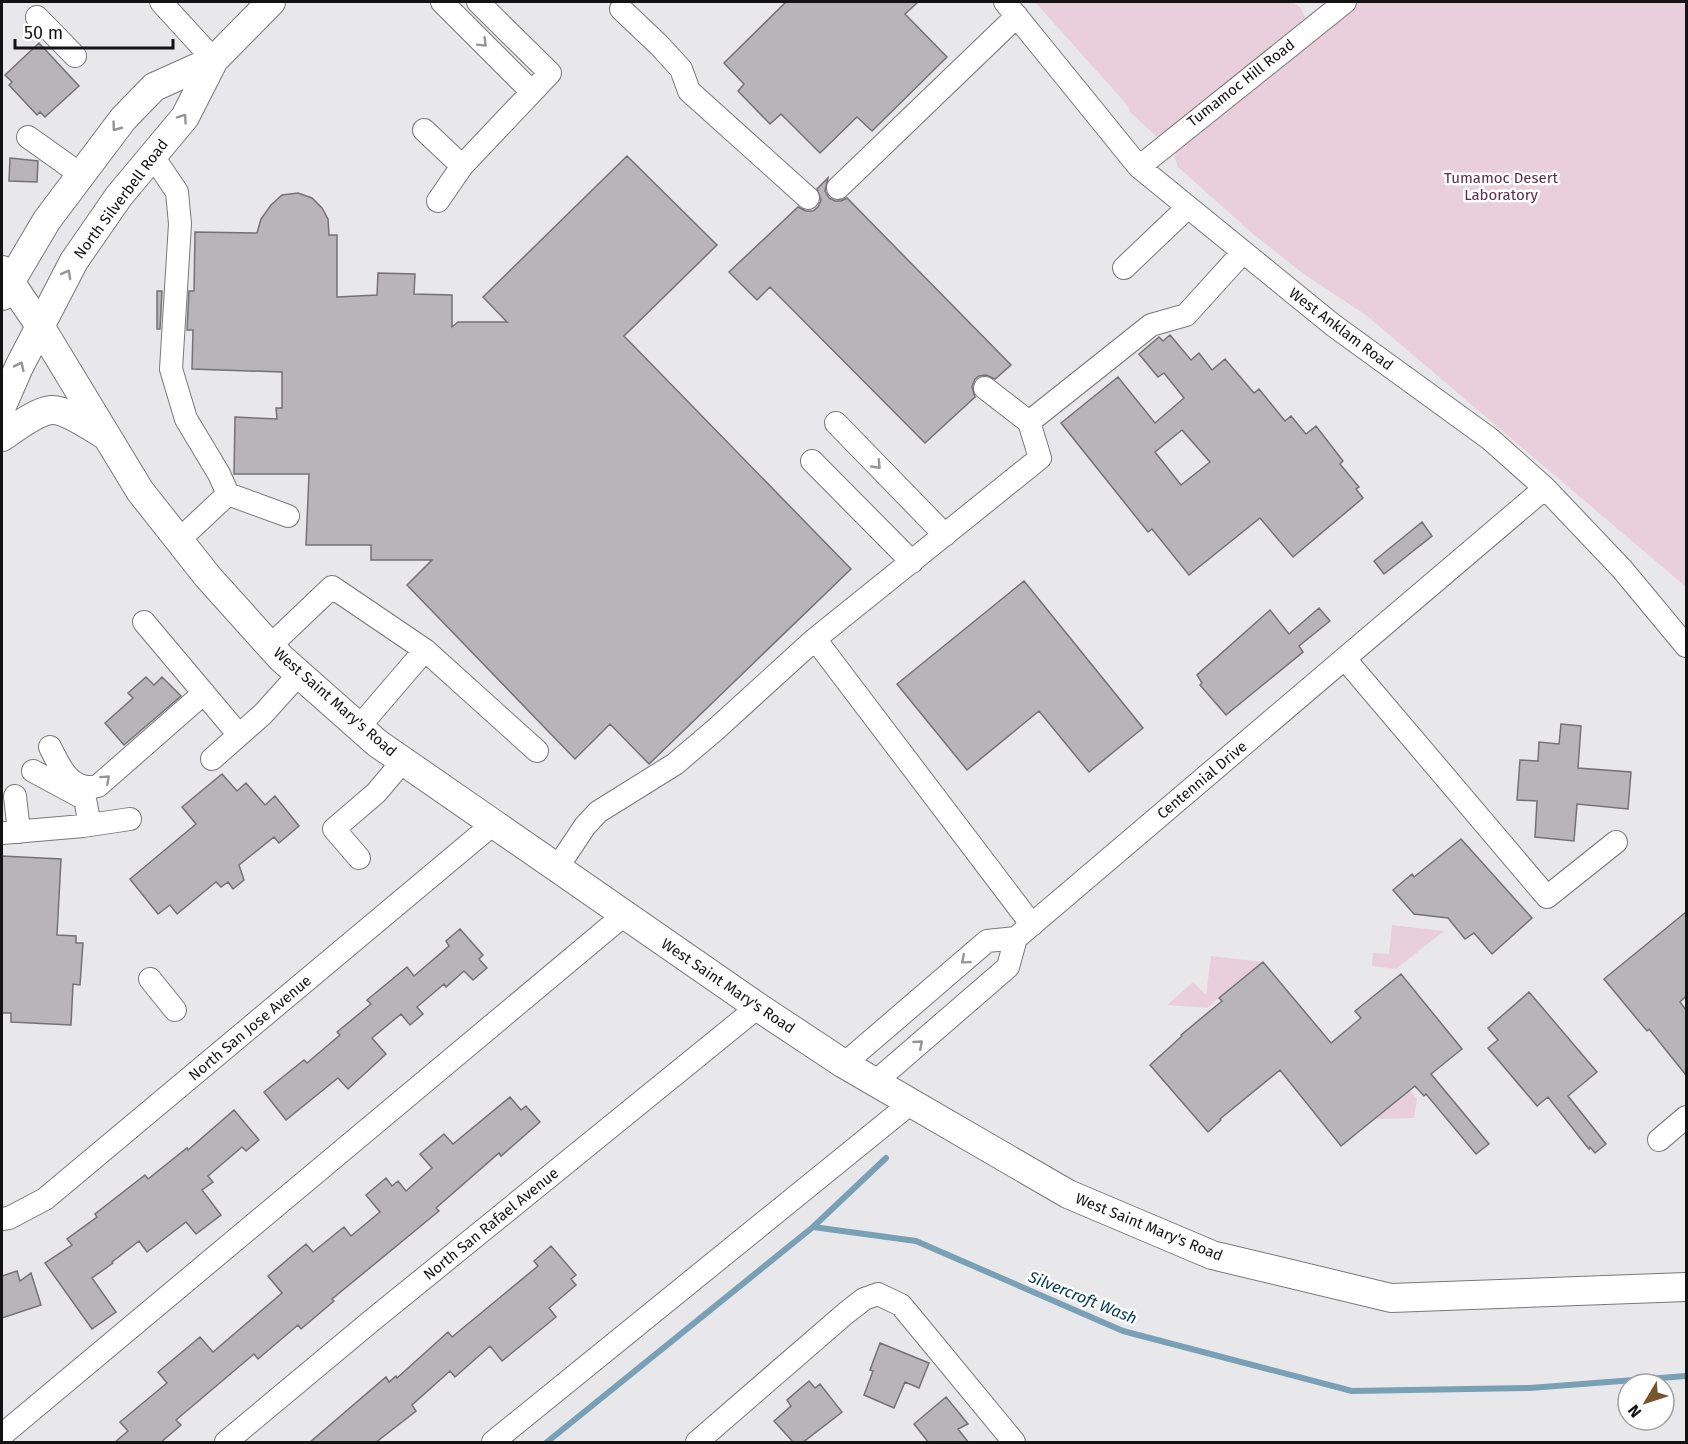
<svg xmlns="http://www.w3.org/2000/svg" width="1688" height="1444" font-family="'Fira Sans',sans-serif">
<rect width="100%" height="100%" fill="#e8e8eb"/>
<path fill="#e9cedc" d="M 1035,2 L 1292,2 L 1301,8 L 1305,18 L 1325,2 L 1686,2 L 1686,587 L 1366,315 L 1305,275 L 1253,234 L 1178,167 L 1174,156 L 1176,154 L 1130,112 L 1128,106 Z
M 1392,925 L 1444,931 L 1396,969 L 1372,966 L 1373,953 L 1389,954 Z
M 1211,956 L 1263,962 L 1207,1008 L 1167,1005 L 1193,982 L 1206,995 Z
M 1410,1090 L 1417,1099 L 1414,1118 L 1375,1119 Z"/>
<g fill="none" stroke-linecap="round" stroke-linejoin="round">
<path stroke="#79a0b5" stroke-width="6" d="M 813,1227 L 886,1158
M 547,1442 L 813,1227 L 916,1241 L 1123,1331 L 1352,1391 L 1530,1388 L 1686,1376"/>
</g>
<path fill="#b7b5b7" stroke="#747275" stroke-width="1.5" fill-rule="evenodd" d="M 786,2 L 918,2 L 905,14 L 947,57 L 872,131 L 857,117 L 820,153 L 781,114 L 770,124 L 738,91 L 744,84 L 724,63 Z
M 39,43 L 79,86 L 45,117 L 40,112 L 37,115 L 9,85 L 12,82 L 5,75 Z
M 627,156 L 717,245 L 624,336 L 851,569 L 649,764 L 610,724 L 575,759 L 407,585 L 432,560 L 371,560 L 371,545 L 306,545 L 309,474 L 234,474 L 235,417 L 277,419 L 276,408 L 282,408 L 282,372 L 192,369 L 193,330 L 187,330 L 189,291 L 194,291 L 195,232 L 257,233 L 261,219 L 271,205 L 282,195 L 298,193 L 312,198 L 322,208 L 328,219 L 329,235 L 337,235 L 337,297 L 377,295 L 378,273 L 415,274 L 414,294 L 452,295 L 452,327 L 458,322 L 507,322 L 483,297 Z
M 10,158 L 38,161 L 37,182 L 9,181 Z
M 828,178 L 825,191 L 829,198 L 835,201 L 841,201 L 847,198 L 1011,365 L 995,379 L 986,375 L 979,376 L 975,379 L 972,387 L 975,397 L 925,443 L 770,287 L 757,300 L 729,272 L 798,207 L 806,211 L 813,211 L 818,207 L 821,200 L 817,189 Z
M 157,291 L 162,291 L 160,329 L 157,329 Z
M 1170,335 L 1191,360 L 1199,353 L 1212,370 L 1225,359 L 1254,393 L 1259,389 L 1285,421 L 1291,416 L 1306,434 L 1316,426 L 1343,461 L 1340,464 L 1359,487 L 1356,489 L 1363,498 L 1293,557 L 1260,518 L 1189,575 L 1152,529 L 1148,532 L 1061,423 L 1118,377 L 1155,423 L 1184,398 L 1164,373 L 1158,377 L 1139,354 L 1159,337 L 1163,341 ZM 1182,430 L 1210,462 L 1181,485 L 1155,452 Z
M 1422,522 L 1432,536 L 1384,574 L 1374,561 Z
M 1024,581 L 1143,728 L 1089,772 L 1039,711 L 967,770 L 897,684 Z
M 1319,608 L 1330,621 L 1299,646 L 1303,652 L 1226,715 L 1200,685 L 1202,683 L 1197,675 L 1270,610 L 1289,634 Z
M 146,677 L 154,685 L 162,677 L 181,696 L 124,745 L 105,723 L 133,698 L 128,693 Z
M 1561,724 L 1581,726 L 1578,768 L 1631,772 L 1628,809 L 1577,804 L 1574,841 L 1535,837 L 1537,801 L 1517,800 L 1520,760 L 1538,761 L 1539,742 L 1559,744 Z
M 222,774 L 237,791 L 246,783 L 265,805 L 275,796 L 299,826 L 279,843 L 274,837 L 239,865 L 244,880 L 233,889 L 228,882 L 221,887 L 216,882 L 177,914 L 170,905 L 158,914 L 130,879 L 196,824 L 182,807 Z
M 1461,839 L 1532,918 L 1492,954 L 1474,933 L 1465,939 L 1448,918 L 1414,914 L 1393,890 L 1412,874 L 1414,877 Z
M 2,856 L 61,859 L 57,935 L 76,936 L 76,943 L 83,943 L 80,985 L 73,984 L 71,1025 L 11,1022 L 11,1013 L 2,1013 Z
M 1686,912 L 1686,996 L 1680,1002 L 1686,1010 L 1686,1075 L 1649,1029 L 1647,1031 L 1604,979 Z
M 460,929 L 483,955 L 479,959 L 487,968 L 473,980 L 464,971 L 446,987 L 444,984 L 417,1007 L 423,1014 L 410,1025 L 401,1014 L 372,1038 L 386,1054 L 348,1089 L 338,1078 L 286,1120 L 264,1092 L 304,1060 L 307,1063 L 340,1035 L 337,1032 L 371,1004 L 367,1000 L 407,967 L 414,976 L 449,946 L 446,941 Z
M 1263,962 L 1331,1043 L 1361,1018 L 1355,1011 L 1401,974 L 1462,1049 L 1431,1074 L 1489,1144 L 1476,1154 L 1426,1094 L 1424,1096 L 1415,1086 L 1341,1146 L 1280,1070 L 1220,1119 L 1221,1120 L 1208,1132 L 1150,1065 L 1182,1036 L 1181,1035 L 1222,1001 L 1219,998 Z
M 1529,992 L 1597,1072 L 1568,1096 L 1606,1144 L 1595,1153 L 1590,1147 L 1589,1149 L 1548,1097 L 1537,1106 L 1488,1048 L 1498,1040 L 1488,1028 Z
M 510,1097 L 521,1110 L 526,1106 L 540,1122 L 501,1156 L 499,1153 L 436,1208 L 439,1211 L 332,1299 L 334,1301 L 301,1329 L 298,1325 L 258,1359 L 254,1354 L 176,1420 L 181,1425 L 160,1443 L 114,1443 L 128,1431 L 120,1422 L 167,1383 L 158,1372 L 200,1337 L 213,1352 L 282,1293 L 268,1276 L 306,1244 L 313,1252 L 344,1227 L 351,1236 L 380,1212 L 366,1195 L 386,1178 L 392,1186 L 398,1181 L 406,1191 L 432,1168 L 420,1154 L 444,1134 L 453,1144 Z
M 234,1110 L 259,1140 L 246,1151 L 242,1147 L 208,1176 L 213,1182 L 202,1190 L 221,1215 L 196,1234 L 186,1222 L 147,1252 L 139,1241 L 112,1262 L 113,1263 L 92,1278 L 116,1312 L 92,1329 L 45,1263 L 72,1245 L 67,1239 L 97,1217 L 95,1214 L 145,1175 L 148,1179 L 187,1148 L 188,1150 Z
M 551,1246 L 576,1275 L 571,1279 L 576,1285 L 549,1308 L 556,1317 L 502,1361 L 490,1346 L 455,1377 L 450,1371 L 412,1405 L 416,1411 L 375,1443 L 309,1443 L 386,1377 L 389,1382 L 396,1376 L 397,1378 L 448,1332 L 452,1337 L 538,1266 L 534,1261 Z
M 17,1271 L 20,1281 L 31,1273 L 41,1305 L 2,1318 L 2,1276 Z
M 880,1343 L 929,1363 L 919,1388 L 905,1382 L 894,1408 L 864,1395 L 873,1371 L 870,1370 Z
M 809,1381 L 815,1388 L 820,1384 L 842,1412 L 802,1443 L 794,1443 L 774,1421 L 791,1406 L 787,1400 Z
M 946,1397 L 968,1424 L 958,1429 L 969,1443 L 929,1443 L 914,1424 Z"/>
<g fill="none" stroke-linecap="round" stroke-linejoin="round">
<g stroke="#78787b" stroke-width="24">
<path id="minor" d="M 161,2 L 214,60
M 442,2 L 532,92
M 1005,2 L 1139,167 L 1333,325 L 1490,439 L 1545,488 L 1622,569 L 1686,646
M 621,9 L 659,45 L 681,69 L 689,91 L 808,198
M 37,17 L 75,56
M 424,130 L 462,166
M 28,137 L 80,174
M 152,155 L 177,192 L 180,224 L 171,369 L 186,419 L 219,474 L 228,494 L 179,540
M 1139,167 L 1345,2
M 838,188 L 1017,16
M 438,201 L 462,166 L 550,73 L 478,2
M 1124,268 L 1188,207
M 985,388 L 1029,422
M 836,423 L 945,535
M 812,461 L 912,562
M 228,494 L 288,516
M 144,622 L 239,735
M 815,639 L 1032,925
M 270,646 L 332,587 L 425,650 L 359,727
M 425,650 L 537,751
M 1345,659 L 1547,897 L 1616,842
M 50,747 C 60,768 72,793 98,786 L 204,693
M 212,759 L 263,714 L 299,674
M 33,771 L 85,799 L 90,825
M 15,796 L 19,832
M 2,833 L 83,826 L 130,819
M 359,858 L 334,829 L 376,793 L 403,761
M 557,868 L 585,826 L 598,812 L 675,764 L 715,730 L 815,639 L 1040,458 L 1029,422 L 1151,325 L 1186,315 L 1243,252
M 150,979 L 175,1010
M 844,1064 L 987,941 L 1016,938
M 875,1082 L 1008,967 L 1016,938 L 1545,488
M 1659,1140 L 1686,1117
M 2,1219 L 9,1218 L 45,1199 L 492,825
M 2,1435 L 624,915
M 226,1442 L 370,1322 L 758,1007
M 493,1442 L 911,1103
M 697,1442 L 846,1313 L 864,1299 L 878,1294 L 901,1305 L 1014,1442"/>
</g>
<g stroke="#78787b" stroke-width="30">
<path id="major" d="M 2,270 L 40,326 L 140,491 L 208,577 L 281,658 L 377,743 L 758,1007 L 844,1064 L 1068,1194 L 1212,1255 L 1391,1298 L 1686,1287
M 2,296 L 47,220 L 123,119 L 154,87 L 214,60
M 2,406 L 19,367 L 74,261 L 119,196 L 185,117 L 214,60 L 271,2
M 2,437 C 14,429 37,411 51,410 C 66,409 93,428 106,436"/>
</g>
<use href="#minor" stroke="#fff" stroke-width="22"/>
<use href="#major" stroke="#fff" stroke-width="28"/>
</g>
<defs><path id="oneway-chevron" d="M-2-3.5L2.5 0L-2 3.5" fill="none" stroke-width="1.6" stroke-linecap="round" stroke-linejoin="round" transform="scale(1.5)"/></defs>
<g stroke="#959595">
<use href="#oneway-chevron" transform="translate(483 43) rotate(45)"/>
<use href="#oneway-chevron" transform="translate(183 118) rotate(-55)"/>
<use href="#oneway-chevron" transform="translate(116 127) rotate(127)"/>
<use href="#oneway-chevron" transform="translate(67 274) rotate(-61)"/>
<use href="#oneway-chevron" transform="translate(20 366) rotate(-64)"/>
<use href="#oneway-chevron" transform="translate(877 465) rotate(46)"/>
<use href="#oneway-chevron" transform="translate(106 779) rotate(-42)"/>
<use href="#oneway-chevron" transform="translate(965 960) rotate(140)"/>
<use href="#oneway-chevron" transform="translate(919 1044) rotate(-41)"/>
</g>
<g text-anchor="middle" stroke-width="5" stroke-linejoin="round" paint-order="stroke">
<g font-size="15" fill="#131314" stroke="#fff">
<text transform="translate(1241 83) rotate(-38)" y="5">Tumamoc Hill Road</text>
<text transform="translate(121 199) rotate(-53)" y="5">North Silverbell Road</text>
<text transform="translate(1341 329) rotate(37)" y="5">West Anklam Road</text>
<text transform="translate(335 702) rotate(41)" y="5">West Saint Mary's Road</text>
<text transform="translate(1202 780) rotate(-40)" y="5">Centennial Drive</text>
<text transform="translate(728 986) rotate(34)" y="5">West Saint Mary's Road</text>
<text transform="translate(250 1028) rotate(-40)" y="5">North San Jose Avenue</text>
<text transform="translate(491 1224) rotate(-39)" y="5">North San Rafael Avenue</text>
<text transform="translate(1149 1227) rotate(22)" y="5">West Saint Mary's Road</text>
</g>
<g font-size="15" fill="#5d2c4a" stroke="#fff">
<text x="1501" y="183">Tumamoc Desert<tspan x="1501" dy="17">Laboratory</tspan></text>
</g>
<g font-size="16" font-style="italic" fill="#013b51" stroke="#fff">
<text transform="translate(1083 1297) rotate(22)" y="6">Silvercroft Wash</text>
</g>
</g>
<rect width="1688" height="1444" fill="none" stroke="#131314" stroke-width="6"/>
<g transform="translate(1646 1402) rotate(231)"><circle r="28" fill="#ffffff" stroke="#a1a1a1" stroke-width="1.5"/>
<path d="M0-4.5L10 22L0 15L-10 22Z" fill="#77552d"/>
<text y="-9" font-size="16" font-weight="bold" text-anchor="middle" fill="#131314">N</text>
</g>
<path d="M15 39v9h158v-9" fill="none" stroke="#131314" stroke-width="3"/>
<text x="24" y="39" font-size="18" fill="#131314" stroke="#ffffff" stroke-width="4.5" paint-order="stroke">50 m</text>
</svg>
